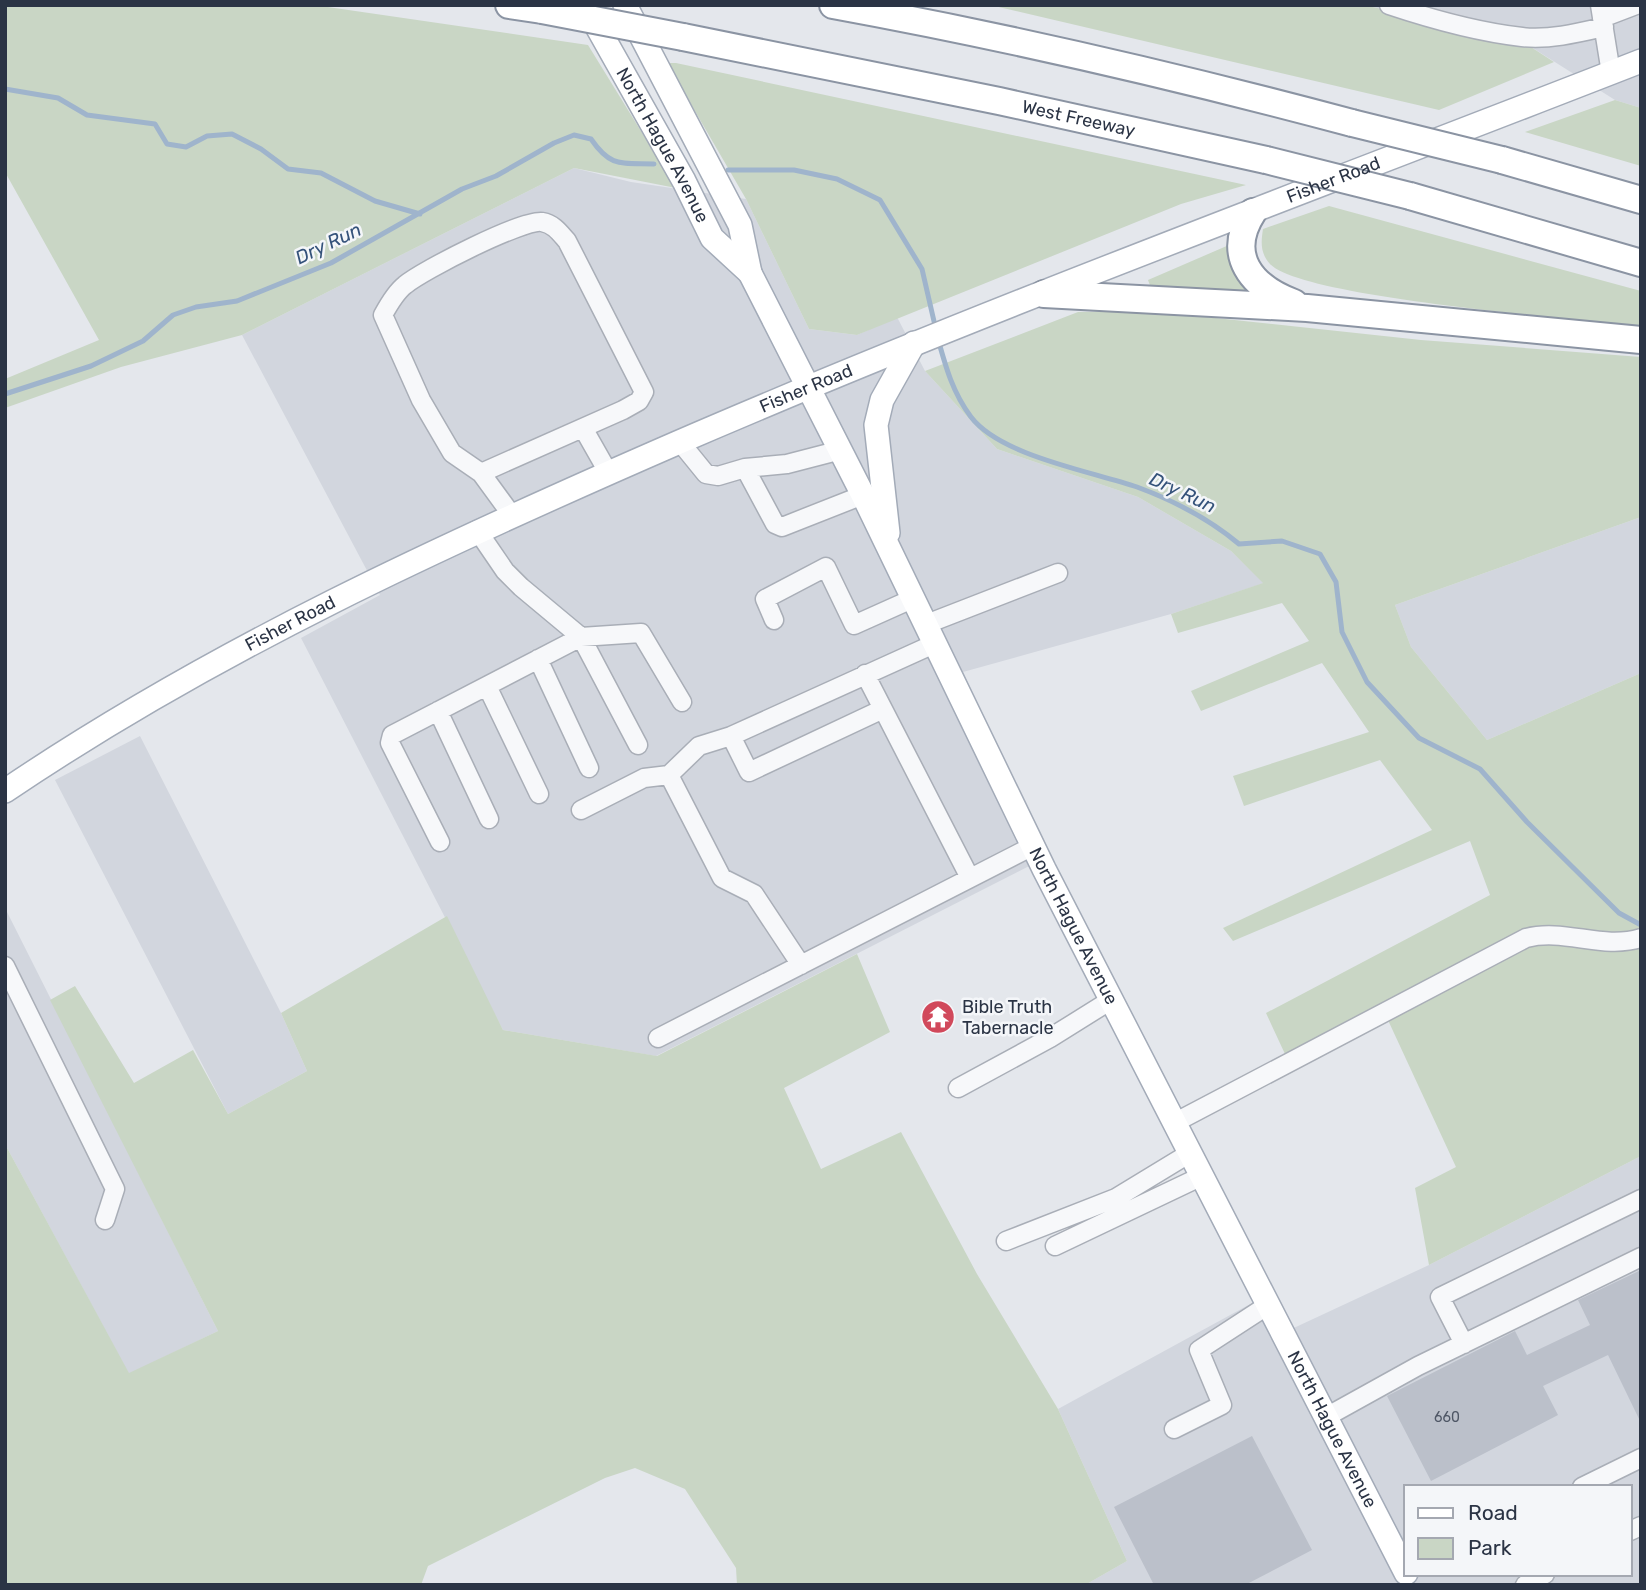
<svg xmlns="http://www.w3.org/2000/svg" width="1646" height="1590" font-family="Rubik,sans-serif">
<rect width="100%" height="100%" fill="#e4e7ec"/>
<path fill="#d2d6de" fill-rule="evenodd" d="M 1364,5 L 1641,5 L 1641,108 L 1615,100 L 1520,40 Z
M 574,168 L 631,182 L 746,199 L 809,329 L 857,335 L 897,317 L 925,371 L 997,449 L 1138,497 L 1231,551 L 1264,583 L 1171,614 L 963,672 L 1047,857 L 656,1056 L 503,1030 L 301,638 L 380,595 L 242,335 Z
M 1641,517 L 1641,673 L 1487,740 L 1411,647 L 1395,605 Z
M 140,736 L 281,1013 L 307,1071 L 228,1114 L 55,780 Z
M 5,908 L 218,1331 L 129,1374 L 5,1144 Z
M 1641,1156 L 1641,1585 L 1085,1585 L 1127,1561 L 1058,1409 L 1265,1296 L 1283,1333 L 1429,1265 ZM 1406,1487 L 1630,1487 L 1630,1574 L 1406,1574 Z"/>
<path fill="#c9d6c5" d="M 5,5 L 314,5 L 588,45 L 676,188 L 574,168 L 242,335 L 121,367 L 5,408 L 5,379 L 99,340 L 5,172 Z
M 990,5 L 1364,5 L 1520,40 L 1554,62 L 1439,110 Z
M 667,63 L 676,63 L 1246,185 L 1181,204 L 857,335 L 809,329 L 746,199 Z
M 1615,100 L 1641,108 L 1641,166 L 1525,132 Z
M 1329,206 L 1641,291 L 1641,326 C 1579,319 1302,298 1270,264 C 1260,253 1261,242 1263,229 Z
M 1229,245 L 1254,296 L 1151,288 L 1148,280 Z
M 1150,311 L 1421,340 L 1641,357 L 1641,517 L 1395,605 L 1411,647 L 1487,740 L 1641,673 L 1641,1156 L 1429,1265 L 1415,1188 L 1456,1167 L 1381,1005 L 1285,1054 L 1266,1013 L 1490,895 L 1470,841 L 1233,941 L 1223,928 L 1432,830 L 1380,760 L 1244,806 L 1233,776 L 1369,732 L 1322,663 L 1201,711 L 1191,691 L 1309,641 L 1282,603 L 1178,633 L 1171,614 L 1263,583 L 1231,551 L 1138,497 L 997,449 L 925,371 L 1078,312 Z
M 447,916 L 503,1030 L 657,1056 L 857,954 L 890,1032 L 784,1088 L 821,1169 L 901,1132 L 977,1274 L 1058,1409 L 1127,1561 L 1085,1585 L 737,1585 L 736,1568 L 685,1489 L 635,1468 L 605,1478 L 428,1566 L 421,1585 L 5,1585 L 5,1144 L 129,1373 L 218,1331 L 50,1000 L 75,986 L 134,1083 L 193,1050 L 228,1114 L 307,1071 L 281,1013 Z"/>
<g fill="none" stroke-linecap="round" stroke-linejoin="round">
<path stroke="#9fb4cc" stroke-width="5" d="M 5,89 L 58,98 L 87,115 L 155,124 L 167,144 L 186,147 L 207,136 L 232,134 L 261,149 L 288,169 L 321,173 L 375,201 L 420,214
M 728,170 L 794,170 L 837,179 L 880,200 L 922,269 L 936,330
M 938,339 C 946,368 953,393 971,417 C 1001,456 1090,471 1137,487 C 1175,501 1208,518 1239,544 L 1282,541 L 1320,554 L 1336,582 L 1342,632 L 1367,682 L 1419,738 L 1480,769 L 1527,822 L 1619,913 L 1641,925
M 5,394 L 91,366 L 143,341 L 173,315 L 196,307 L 237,301 L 331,263 L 462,189 L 496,176 L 554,143 L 574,135 L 591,139 C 611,168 621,163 654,164"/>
</g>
<path fill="#bbc0ca" d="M 1641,1270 L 1641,1423 L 1608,1355 L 1543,1386 L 1558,1415 L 1431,1481 L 1387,1396 L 1515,1331 L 1527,1355 L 1590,1325 L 1578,1300 Z
M 1252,1436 L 1312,1550 L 1245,1585 L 1154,1585 L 1114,1507 Z"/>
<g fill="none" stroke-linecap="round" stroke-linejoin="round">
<g stroke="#a9aeb7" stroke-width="21">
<path id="minor" d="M 1389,5 C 1431,19 1477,32 1522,37 C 1549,40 1578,33 1604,27
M 1600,5 L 1611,73
M 1602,18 L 1636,5
M 583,428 L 608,472
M 680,442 L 706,474 L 718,476 L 745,468 L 787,464 L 841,450
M 745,468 L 775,524 L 782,527 L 863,495
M 481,473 L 623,410 L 639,401 L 644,392 L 567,241 C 560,233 554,224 542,222 C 523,219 423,270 405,285 C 396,292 389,304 383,315 L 421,400 L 452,453 L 481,473 L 511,514
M 477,530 L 505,571 L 521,587 L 581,637 L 638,745
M 774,620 L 765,599 L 826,567 L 854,625 L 912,599
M 924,625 L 1058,573
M 538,659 L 589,768
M 865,674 L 883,709
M 487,686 L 539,794
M 438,711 L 489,819
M 731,736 L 749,772 L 883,709 L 970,878
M 581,810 L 644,778 L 669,775
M 440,842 L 390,743 L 392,735 L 581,637 L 641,633 L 682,702
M 801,965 L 754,894 L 722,878 L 669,775 L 699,746 L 731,736 L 934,644
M 5,966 L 115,1189 L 105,1220
M 658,1038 L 1033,846
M 958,1088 L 1050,1038 L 1111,1000
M 1174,1123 L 1526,938 C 1565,928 1602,950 1641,938
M 1006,1241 L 1116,1198 L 1190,1153
M 1055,1246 L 1202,1176
M 1464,1344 L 1440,1297 L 1641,1199
M 1326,1417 L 1418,1366 L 1641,1257
M 1174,1429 L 1222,1405 L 1199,1350 L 1268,1305
M 1582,1487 L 1641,1458
M 1630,1531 L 1641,1526
M 1525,1585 L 1545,1574"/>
</g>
<g stroke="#a3abb8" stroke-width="26">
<g id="major">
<path id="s1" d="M 625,5 L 740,225 L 750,273 L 863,495 L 1044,869 L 1406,1573"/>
<path id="s2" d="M 586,7 L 684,181 L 712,238 L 750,273"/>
<path d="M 888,533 L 876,425 L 882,400 L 914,343"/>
<path id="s3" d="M 5,791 C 215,649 445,544 677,443 C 994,306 1319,187 1641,61"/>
</g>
</g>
<g stroke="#8b94a3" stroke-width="30">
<g id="highway">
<path d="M 509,5 L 542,10"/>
<path d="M 833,5 C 1008,37 1180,77 1352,123"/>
<path id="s4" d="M 683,37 L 999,101 L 1266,160"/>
<path d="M 1502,160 L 1641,200"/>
<path d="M 1410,196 L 1641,263"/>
<path d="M 1253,212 C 1225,255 1251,287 1294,303"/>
<path d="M 1044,294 L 1307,308 L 1641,340"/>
</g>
</g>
<use href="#minor" stroke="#f7f8fa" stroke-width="18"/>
<use href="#major" stroke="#fff" stroke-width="23"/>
<use href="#highway" stroke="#fff" stroke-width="26"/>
<g stroke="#8b94a3" stroke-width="30" stroke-linecap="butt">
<path id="highway-bridge" d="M 542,10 L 683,37
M 1352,123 L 1502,160
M 1266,160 L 1410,196"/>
</g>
<use href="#highway-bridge" stroke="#fff" stroke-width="26"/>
</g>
<defs>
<g id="temple-disc" transform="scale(1.75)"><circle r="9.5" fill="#d1495b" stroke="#f4f6f9"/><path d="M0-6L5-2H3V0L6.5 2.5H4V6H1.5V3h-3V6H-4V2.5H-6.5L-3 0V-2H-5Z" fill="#fff"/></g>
</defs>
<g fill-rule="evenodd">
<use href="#temple-disc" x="938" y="1017"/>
</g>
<g text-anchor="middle" stroke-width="5" stroke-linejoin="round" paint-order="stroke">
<g font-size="14" fill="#4f5766">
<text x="1447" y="1422">660</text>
</g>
<g font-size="18" fill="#2b3445" stroke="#f4f6f9">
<text dy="6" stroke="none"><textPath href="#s4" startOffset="404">West Freeway</textPath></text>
<text dy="6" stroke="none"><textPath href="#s2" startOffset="158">North Hague Avenue</textPath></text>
<text dy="6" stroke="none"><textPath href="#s3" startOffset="1465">Fisher Road</textPath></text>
<text dy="6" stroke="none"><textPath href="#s3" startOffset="898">Fisher Road</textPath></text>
<text dy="6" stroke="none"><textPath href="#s3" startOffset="331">Fisher Road</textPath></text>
<text dy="6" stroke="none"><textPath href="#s1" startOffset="1026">North Hague Avenue</textPath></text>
<text dy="6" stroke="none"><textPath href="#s1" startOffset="1592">North Hague Avenue</textPath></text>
</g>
<g font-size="18" fill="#2b3445" stroke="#f4f6f9" text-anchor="start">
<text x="962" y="1013">Bible Truth<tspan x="962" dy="21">Tabernacle</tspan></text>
</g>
<g font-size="19" font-style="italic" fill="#34527a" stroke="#f4f6f9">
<text transform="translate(328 243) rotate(-26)" y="7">Dry Run</text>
<text transform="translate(1183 492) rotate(25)" y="7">Dry Run</text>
</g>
</g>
<rect width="1646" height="1590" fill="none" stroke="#2b3445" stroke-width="14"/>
<rect x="1404" y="1485" width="228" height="91" fill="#f4f6f9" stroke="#a4a8b1" stroke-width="2"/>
<rect x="1418" y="1508" width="35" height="10" fill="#ffffff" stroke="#a4a8b1" stroke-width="2"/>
<text x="1468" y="1520" font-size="21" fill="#2b3445">Road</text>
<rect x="1418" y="1538" width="35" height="21" fill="#c9d6c5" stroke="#a4a8b1" stroke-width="2"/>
<text x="1468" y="1555" font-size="21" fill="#2b3445">Park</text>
</svg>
